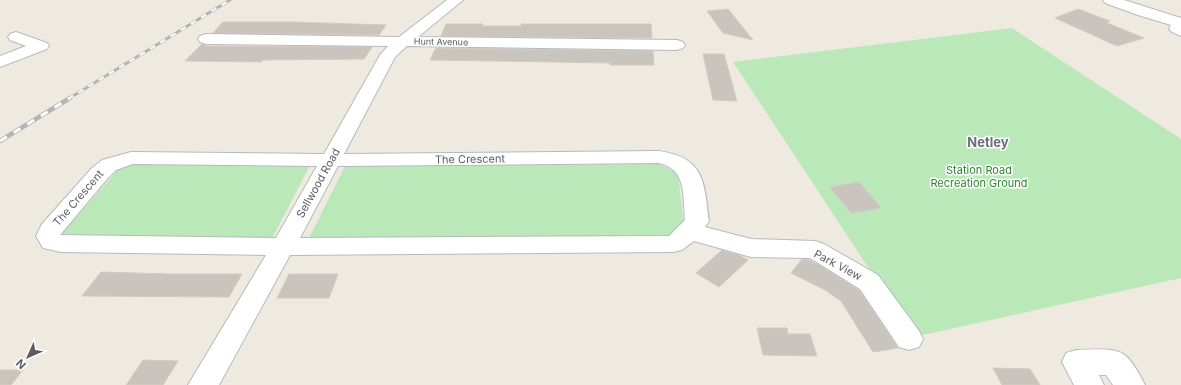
<svg xmlns="http://www.w3.org/2000/svg" width="1181" height="385" font-family="Inter,sans-serif">
<rect width="100%" height="100%" fill="#eeeae0"/>
<path fill="#bae8b9" d="M 1012,28 L 1181,139 L 1181,278 L 914,337 L 733,62 Z
M 660,164 L 678,174 L 684,225 L 666,238 L 309,238 L 345,166 Z
M 122,165 L 310,165 L 272,239 L 60,236 Z"/>
<path fill="#c9c4bd" stroke="#d3ccbe" d="M 728,9 L 753,40 L 723,33 L 707,11 Z
M 1078,9 L 1110,21 L 1107,23 L 1144,38 L 1117,46 L 1055,18 Z
M 223,22 L 293,22 L 386,25 L 379,35 L 213,33 Z
M 446,24 L 483,24 L 482,26 L 521,26 L 521,24 L 651,24 L 652,38 L 441,36 Z
M 202,44 L 206,46 L 372,47 L 364,59 L 263,60 L 261,62 L 185,61 Z
M 436,48 L 653,51 L 654,65 L 610,65 L 610,63 L 430,60 Z
M 703,54 L 724,54 L 737,101 L 713,100 Z
M 859,182 L 881,208 L 851,213 L 830,187 Z
M 722,250 L 739,255 L 748,260 L 719,287 L 696,273 Z
M 802,259 L 807,259 L 821,266 L 859,290 L 898,348 L 873,352 L 841,301 L 825,290 L 791,273 Z
M 101,272 L 170,274 L 242,274 L 229,297 L 82,296 Z
M 289,274 L 338,274 L 329,298 L 277,298 Z
M 757,328 L 787,328 L 788,334 L 810,334 L 817,356 L 763,355 Z
M 143,360 L 178,361 L 163,385 L 126,385 Z
M 993,368 L 1030,369 L 1040,385 L 1002,385 Z
M 0,370 L 23,370 L 11,385 L 0,385 Z"/>
<g fill="none" stroke-linecap="round" stroke-linejoin="round">
<g stroke="#b6b9be" stroke-width="2">
<path id="minor" d="M 447,0 L 463,0 L 418,37 L 677,40 L 683,42 L 685,45 L 683,48 L 677,50 L 407,46 L 395,57 L 344,154 L 658,151 C 705,157 704,182 709,221 L 705,227 L 751,239 L 815,241 L 824,244 L 878,275 L 919,331 L 923,339 L 919,347 L 909,350 L 899,347 L 860,289 L 810,258 L 751,257 L 694,241 L 682,250 L 673,252 L 290,255 L 219,385 L 188,385 L 266,255 L 61,252 L 43,248 L 36,236 L 42,224 L 91,169 L 102,160 L 131,152 L 324,154 L 380,55 L 388,46 L 206,44 L 200,42 L 198,39 L 200,36 L 206,34 L 399,37 ZM 658,163 C 687,168 683,197 685,220 L 669,236 L 300,238 L 338,166 ZM 133,164 L 317,166 L 276,238 L 60,235 L 107,179 L 116,170 Z
M 1178,17 L 1181,18 L 1181,36 L 1172,32 L 1169,29 L 1173,19 Z
M 16,32 L 47,43 L 49,46 L 47,49 L 0,67 L 0,56 L 26,46 L 10,40 L 8,37 L 10,34 Z
M 1076,350 C 1090,350 1111,347 1123,354 C 1131,358 1141,377 1145,385 L 1113,385 L 1106,375 L 1099,375 L 1104,385 L 1074,385 L 1062,362 L 1066,353 Z"/>
</g>
<g stroke="#b6b9be" stroke-width="2">
<path id="tertiary" d="M 1103,0 L 1124,0 L 1181,18 L 1181,28 L 1138,15 L 1105,3 Z"/>
</g>
<use href="#minor" fill="#fff" fill-rule="evenodd"/>
<use href="#tertiary" fill="#fff" fill-rule="evenodd"/>
<g stroke="#b4b5b6" stroke-width="3">
<path id="rail-far1" d="M 68,99 L 230,0"/>
</g>
<g stroke="#b4b5b6" stroke-width="4.5">
<path id="rail" d="M 0,141 L 70,98"/>
</g>
<use href="#rail-far1" stroke="#fff" stroke-width="2" stroke-dasharray="6" stroke-linecap="butt"/>
<use href="#rail" stroke="#fff" stroke-width="3" stroke-dasharray="8" stroke-linecap="butt"/>
</g>
<g text-anchor="middle" stroke-width="3" stroke-linejoin="round" paint-order="stroke">
<g font-size="9" fill="#595d63" stroke="#fff">
<text transform="translate(441 42) rotate(1)" y="3">Hunt Avenue</text>
</g>
<g font-size="11" fill="#595d63" stroke="#fff">
<text transform="translate(470 159) rotate(-1)" y="4">The Crescent</text>
<text transform="translate(318 183) rotate(-61)" y="4">Sellwood Road</text>
<text transform="translate(78 198) rotate(-49)" y="4">The Crescent</text>
<text transform="translate(838 265) rotate(28)" y="4">Park View</text>
</g>
<g font-size="11" fill="#2d872f" stroke="#fff">
<text x="979" y="174">Station Road<tspan x="979" dy="13">Recreation Ground</tspan></text>
</g>
<g font-size="13" font-weight="bold" fill="#6a6f75" stroke="#fff">
<text x="988" y="147">Netley</text>
</g>
</g>
<g transform="translate(28 357) rotate(225)" stroke="#ffffff" stroke-width="3" paint-order="stroke">
<path d="M0-3L7 15L0 10L-7 15Z" fill="#595d63"/>
<text y="-6" font-size="11" font-weight="bold" text-anchor="middle" fill="#595d63">N</text>
</g>
</svg>
